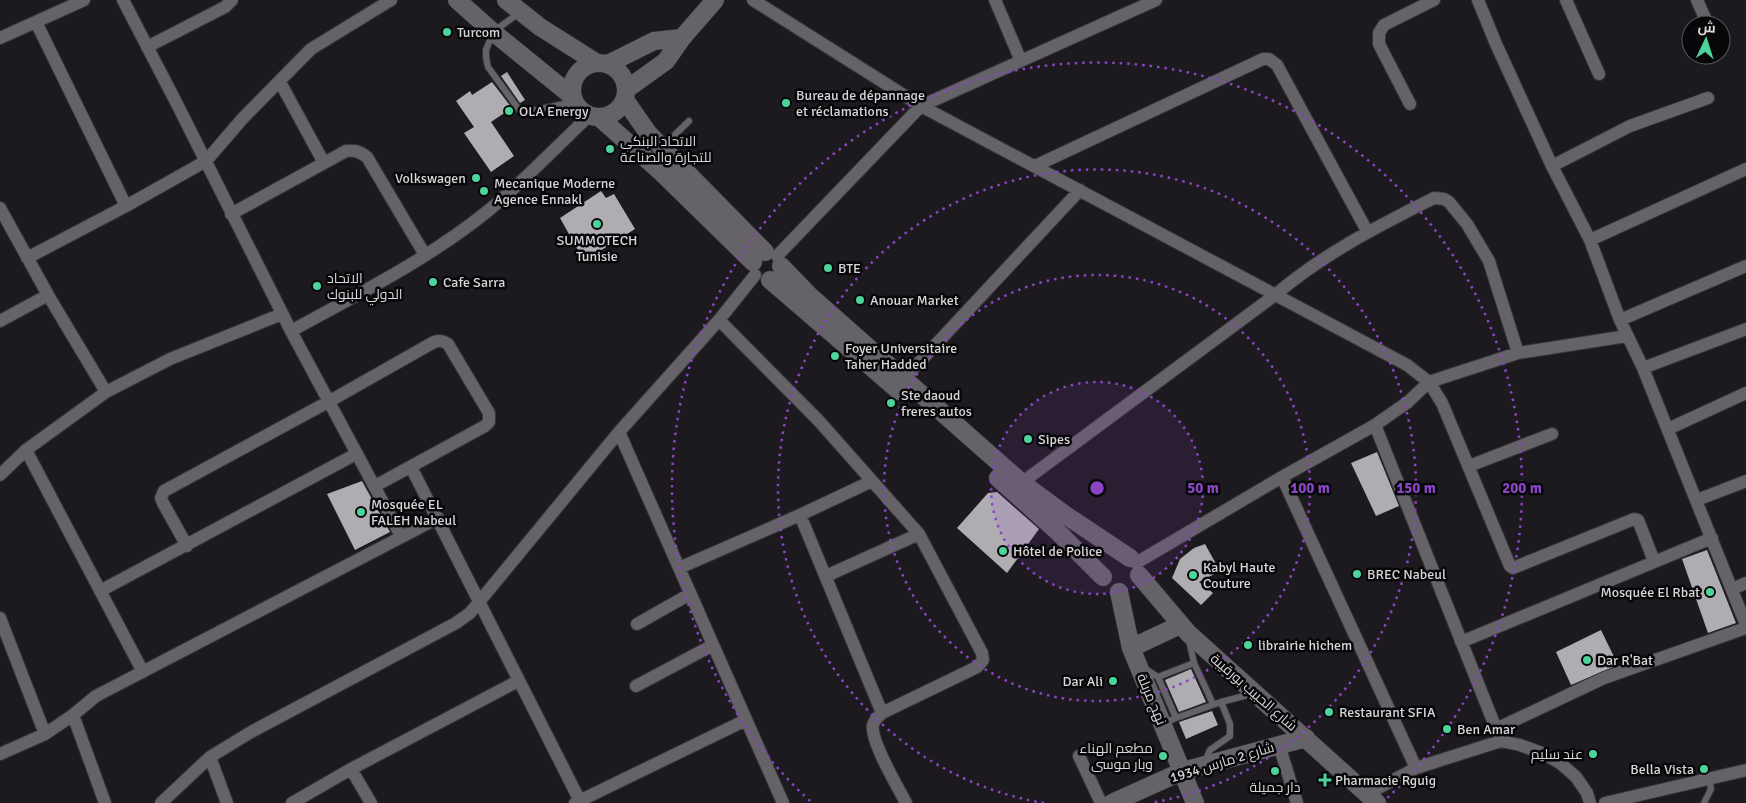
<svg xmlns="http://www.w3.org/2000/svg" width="1746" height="803" font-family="Signika,Cairo,sans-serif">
<rect width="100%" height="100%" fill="#1d1a1f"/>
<path fill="#afacb2" d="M 507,72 L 525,100 L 520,103 L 501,76 Z
M 492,82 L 512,108 L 491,122 L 514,156 L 491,172 L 464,133 L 474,127 L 456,101 L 470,91 L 472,95 Z
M 601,191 L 606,198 L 614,194 L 635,229 L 584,261 L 560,218 Z
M 1377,452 L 1399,506 L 1376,516 L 1351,463 Z
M 362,481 L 390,532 L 355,550 L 327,494 Z
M 997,492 L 1039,529 L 1007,573 L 957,528 L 988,493 Z
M 1205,544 L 1220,571 L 1199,582 L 1213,593 L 1201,605 L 1172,578 L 1180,559 L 1194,548 Z
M 1707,550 L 1736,623 L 1708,633 L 1682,559 Z
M 1601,630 L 1618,665 L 1571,685 L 1556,652 Z
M 1191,669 L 1206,702 L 1179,712 L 1165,680 Z
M 1212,711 L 1218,725 L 1186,739 L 1179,722 Z"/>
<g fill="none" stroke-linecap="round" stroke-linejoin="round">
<g stroke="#363437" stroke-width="8">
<path id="lane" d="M 519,13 L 493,32 L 486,50 L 486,57 L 488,67 L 520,111 L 527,112 L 573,102
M 649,160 L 689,121
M 1189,640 L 1194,663 L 1213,704
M 1144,668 L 1158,677 L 1176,718 L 1164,723
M 1158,677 L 1194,663
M 1176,718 L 1221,702 L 1252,694
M 1204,764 L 1210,750 L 1230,736 L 1230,724 L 1221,702
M 1704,803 L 1711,789 L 1709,778"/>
</g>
<g stroke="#363437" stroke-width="14">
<path id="street" d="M 123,0 L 177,104 L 291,331 L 401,536
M 753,0 L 921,106 L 1407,365 L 1429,382 L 1442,403 L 1510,566 L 1513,568 L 1634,519 L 1638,520 L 1654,561
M 995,0 L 1021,61
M 1478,0 L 1496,44 L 1552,166 L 1590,240 L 1620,320 L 1643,368 L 1746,625
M 1566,0 L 1599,74
M 1697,0 L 1708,25
M 36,22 L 126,206
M 0,38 L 84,0
M 147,47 L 225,7 L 232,0
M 280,82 L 324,163
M 1410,104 L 1379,44 L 1379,33 L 1384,25 L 1434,0
M 1035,166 L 1263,59 L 1269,59 L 1277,65 L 1367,231
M 1552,166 L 1630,126 L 1708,98
M 0,208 L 48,295 L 106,392
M 231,214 L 346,151 C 354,150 359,151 367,157 L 425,255
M 1590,240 L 1746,169
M 777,256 L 921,106 L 1156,0
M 27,258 L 126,206 L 206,161 L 243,118 L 311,49 L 391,0
M 719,320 L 819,421 L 919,534 L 982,653 L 983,660 L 977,667 L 882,713
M 1620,320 L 1746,266
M 0,321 L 48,295
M 291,331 C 358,294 429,259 489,210 C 524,181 556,147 589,116
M 1643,368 L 1746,329
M 899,384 L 1080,190
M 1375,425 L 1501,741
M 1668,429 L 1746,393
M 619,432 L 783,803
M 26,450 L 143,672
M 1469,466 L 1552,434
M 411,467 L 581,803
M 0,475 L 26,450 L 106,392 L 170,359 L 282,314
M 1282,477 L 1416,768
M 872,481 L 800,515 L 882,713 C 878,717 874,720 873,725 C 870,741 898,787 906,803
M 1016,487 L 1275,295 C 1323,254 1378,226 1434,198 L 1444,199 L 1449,202 L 1467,224 L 1489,261 L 1518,353
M 1697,500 L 1746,481
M 187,546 L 163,503 L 161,498 L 164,491 L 328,402 L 434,342 C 440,340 443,341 448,344 L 489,413 L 489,422 L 485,426 L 375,486
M 1136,563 L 1282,477 L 1375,425 L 1408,402 L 1429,382 L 1518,353 L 1627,336
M 679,568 L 800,515
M 826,576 L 919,534
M 1732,589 L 1746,583
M 100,591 L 356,454
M 0,618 L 45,734
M 637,624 L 690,594
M 1461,642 L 1712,538
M 636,686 L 713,645
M 1496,729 L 1604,678 L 1746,628
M 1279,745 L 1297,803
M 0,754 L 45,734 L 73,715
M 1079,756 L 1101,803
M 210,757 L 227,803
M 351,769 L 371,803
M 1367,794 L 1416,768 L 1501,741 L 1520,745 L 1542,753 L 1560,763 L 1576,777 L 1587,793 L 1590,803
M 105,803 L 73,715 L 96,696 L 438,518
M 161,803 L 210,757 L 251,732 L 456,623 L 470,613 L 619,432 L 719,320 L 755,275
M 292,803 L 351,769 L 518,681
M 575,803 L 746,720
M 1605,803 L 1746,770"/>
</g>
<g stroke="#363437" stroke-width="19">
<path id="secondary" d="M 457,0 L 493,32 L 573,97
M 506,0 L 540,27 L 597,63
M572 90a27 27 0 1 1 54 0a27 27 0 1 1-54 0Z
M 608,64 L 654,41 L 682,38
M 627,89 L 666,61 L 682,38 L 715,0
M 625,100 L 648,133 L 765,252
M 600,118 L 661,172 L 753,262
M 781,266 L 810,296 L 1022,483 L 1064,514 L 1130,558
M 770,280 L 899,391
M 998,478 L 1057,531 L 1103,577
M 1139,575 L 1188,633 L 1377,803
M 1119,592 L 1131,648 L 1195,803
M 1131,648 L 1180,625
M 1112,803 L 1183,771 L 1306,738"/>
</g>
<use href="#lane" stroke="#656268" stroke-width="6"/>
<use href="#street" stroke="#656268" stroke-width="12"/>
<use href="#secondary" stroke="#656268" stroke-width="18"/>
</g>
<circle cx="1097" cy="488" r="106" fill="#8945c3" fill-opacity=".12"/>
<g fill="none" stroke="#8945c3" stroke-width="2.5" stroke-dasharray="2.5 5">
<circle cx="1097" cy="488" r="106"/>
<circle cx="1097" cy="488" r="213"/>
<path d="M1044 803A319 319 0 1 1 1150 803"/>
<path d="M810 801A425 425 0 1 1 1384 801"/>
</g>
<g fill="#4cd49b" stroke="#070608" stroke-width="2">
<circle cx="447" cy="32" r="5"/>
<circle cx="786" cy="103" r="5"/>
<circle cx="509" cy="111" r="5"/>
<circle cx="610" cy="149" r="5"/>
<circle cx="476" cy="178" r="5"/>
<circle cx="484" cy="191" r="5"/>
<circle cx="597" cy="224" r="5"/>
<circle cx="828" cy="268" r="5"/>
<circle cx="433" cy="282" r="5"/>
<circle cx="317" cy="286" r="5"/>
<circle cx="860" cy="300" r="5"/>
<circle cx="835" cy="356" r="5"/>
<circle cx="891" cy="403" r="5"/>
<circle cx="1028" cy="439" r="5"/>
<circle cx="361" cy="512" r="5"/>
<circle cx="1003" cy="551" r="5"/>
<circle cx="1357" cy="574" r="5"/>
<circle cx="1193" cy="575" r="5"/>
<circle cx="1710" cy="592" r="5"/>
<circle cx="1248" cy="645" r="5"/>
<circle cx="1587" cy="660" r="5"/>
<circle cx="1113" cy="681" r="5"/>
<circle cx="1329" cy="712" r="5"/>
<circle cx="1447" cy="729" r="5"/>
<circle cx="1593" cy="754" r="5"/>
<circle cx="1163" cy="756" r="5"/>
<circle cx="1704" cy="769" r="5"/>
<circle cx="1275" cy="771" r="5"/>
<path d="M1322.5 772.5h5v5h5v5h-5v5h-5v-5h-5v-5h5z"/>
</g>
<g text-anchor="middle" stroke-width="5" stroke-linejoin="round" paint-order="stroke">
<g font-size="14" fill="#d7d5d8" stroke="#070608" text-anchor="start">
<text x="457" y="37">Turcom</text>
<text x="796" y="100">Bureau de dépannage<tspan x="796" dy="16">et réclamations</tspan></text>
<text x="519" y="116">OLA Energy</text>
<text x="620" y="146">الاتحاد البنكي<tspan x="620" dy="16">للتجارة والصناعة</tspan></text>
<text x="466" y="183" text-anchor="end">Volkswagen</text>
<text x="494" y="188">Mecanique Moderne<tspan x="494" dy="16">Agence Ennakl</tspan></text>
<text x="597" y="245" text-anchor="middle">SUMMOTECH<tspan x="597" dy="16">Tunisie</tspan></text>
<text x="838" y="273">BTE</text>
<text x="327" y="283">الاتحاد<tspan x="327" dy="16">الدولي للبنوك</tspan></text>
<text x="443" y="287">Cafe Sarra</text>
<text x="870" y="305">Anouar Market</text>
<text x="845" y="353">Foyer Universitaire<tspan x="845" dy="16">Taher Hadded</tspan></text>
<text x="901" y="400">Ste daoud<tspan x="901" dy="16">freres autos</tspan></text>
<text x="1038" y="444">Sipes</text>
<text x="371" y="509">Mosquée EL<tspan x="371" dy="16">FALEH Nabeul</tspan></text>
<text x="1013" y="556">Hôtel de Police</text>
<text x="1203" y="572">Kabyl Haute<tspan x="1203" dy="16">Couture</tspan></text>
<text x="1367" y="579">BREC Nabeul</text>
<text x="1700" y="597" text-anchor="end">Mosquée El Rbat</text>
<text x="1258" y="650">librairie hichem</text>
<text x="1597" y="665">Dar R'Bat</text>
<text x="1103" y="686" text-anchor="end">Dar Ali</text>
<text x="1339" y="717">Restaurant SFIA</text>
<text x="1457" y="734">Ben Amar</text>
<text x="1153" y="753" text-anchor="end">مطعم الهناء<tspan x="1153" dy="16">وبار موسى</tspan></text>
<text x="1583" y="759" text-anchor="end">عند سليم</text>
<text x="1694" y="774" text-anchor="end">Bella Vista</text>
<text x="1335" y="785">Pharmacie Rguig</text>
<text x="1275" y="792" text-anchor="middle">دار جميلة</text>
</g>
<g font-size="14" fill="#d7d5d8" stroke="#070608">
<text transform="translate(1254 692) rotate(41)" y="5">شارع الحبيب بورقيبة</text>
<text transform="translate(1152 699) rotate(67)" y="5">نهج مربلة</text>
<text transform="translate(1222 762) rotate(-17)" y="5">شارع 2 مارس 1934</text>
</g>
</g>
<circle cx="1097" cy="488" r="8" fill="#8945c3" stroke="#070608" stroke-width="2.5"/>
<g font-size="15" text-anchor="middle" font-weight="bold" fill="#8945c3" stroke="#070608" stroke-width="5" stroke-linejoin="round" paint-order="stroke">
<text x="1203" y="493">50 m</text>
<text x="1310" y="493">100 m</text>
<text x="1416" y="493">150 m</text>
<text x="1522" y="493">200 m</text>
</g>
<g transform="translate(1706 40) rotate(4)"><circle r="24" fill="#070608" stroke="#5a595b"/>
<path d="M0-4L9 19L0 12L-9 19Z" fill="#4cd49b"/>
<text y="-8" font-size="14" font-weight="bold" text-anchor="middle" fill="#d7d5d8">ش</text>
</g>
</svg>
